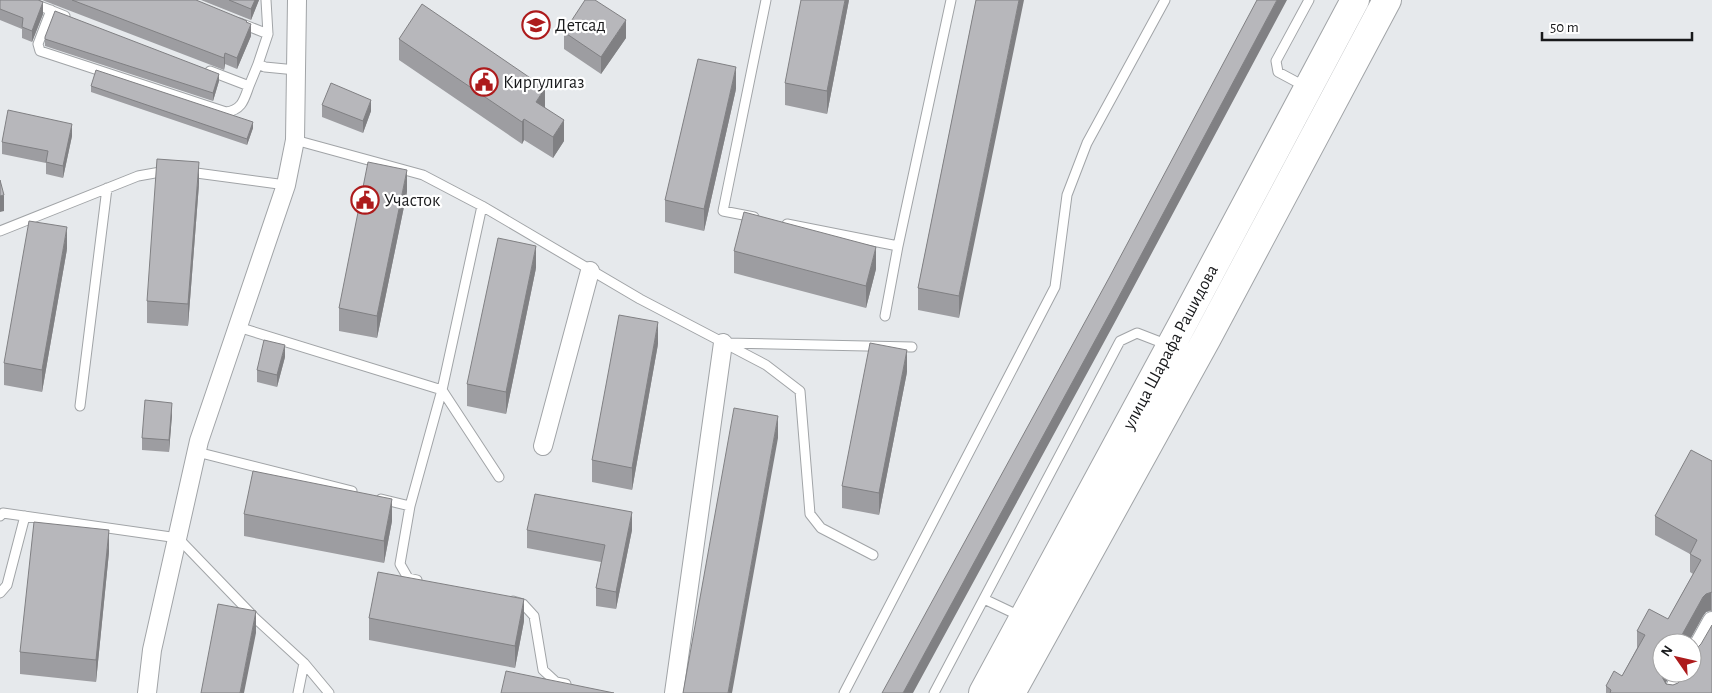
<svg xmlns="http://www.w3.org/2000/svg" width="1712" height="693" font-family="'Alegreya Sans',sans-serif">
<rect width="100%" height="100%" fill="#e6e9ec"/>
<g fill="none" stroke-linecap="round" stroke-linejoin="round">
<g stroke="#a1a4a7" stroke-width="11">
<path id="lane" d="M 25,0 L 65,16
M 266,0 L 268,34
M 51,10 L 38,44 L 40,51 L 226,112 C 242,110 244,100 249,86
M 240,23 L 268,34 L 258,64
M 210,71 L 249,86 L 258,64 L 265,67 L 296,70
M 1306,87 L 1278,72 L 1276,61 L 1309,0
M 295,140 L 423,175 L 482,206 L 640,299 L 766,365 L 800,391 L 810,514 L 821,528 L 873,555
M 189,172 L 286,185
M 754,217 L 723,211 L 766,0
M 787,224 L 898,246 L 951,0
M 0,231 L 138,176 L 166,171
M 885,316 L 898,246
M 238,327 L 442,390 L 499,477
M 725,343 L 912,347
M 80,406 L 107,188
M 197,452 L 352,491
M 381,499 L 410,506
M 0,516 L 3,513 L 178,538 L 255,618 L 304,663 L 329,693
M 417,580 L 408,578 L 400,564 L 410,506 L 442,390 L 482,206
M 0,593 L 7,585 L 25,516
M 984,599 L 1022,617
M 513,601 L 523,604 L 534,616 L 543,670 L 556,682 L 566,684
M 298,693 L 304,663
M 844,693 L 1055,287 L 1067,195 L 1087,143 L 1165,0
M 934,693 L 1120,341 L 1137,333 L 1168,345"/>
</g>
<g stroke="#a1a4a7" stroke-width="20">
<path id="street" d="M 543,446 L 590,271
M 1692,657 L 1712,621
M 147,693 L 152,650 L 199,441 L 286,185 L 295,140 L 297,0
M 674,693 L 723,343
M 1672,693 L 1683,673"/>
</g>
<g stroke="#a1a4a7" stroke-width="30">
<path id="primary" d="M 983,693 L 1182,325 L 1355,0
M 1011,693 L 1207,338 L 1387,0"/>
</g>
<use href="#lane" stroke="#fff" stroke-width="9"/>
<use href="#street" stroke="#fff" stroke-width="18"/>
<use href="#primary" stroke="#fff" stroke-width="28"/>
</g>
<path fill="#9d9da1" d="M 0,0 L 43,14 L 32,42 L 22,38 L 22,29 L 0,20 Z
M 42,0 L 196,0 L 247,23 L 251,36 L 237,69 L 225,64 L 224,70 Z
M 201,0 L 259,0 L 251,20 Z
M 849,0 L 827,114 L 785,105 L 785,83 Z
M 976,0 L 959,318 L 918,310 L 918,288 Z
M 564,32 L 626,38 L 601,74 L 564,49 Z
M 45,37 L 219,81 L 213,101 L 45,46 Z
M 399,39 L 545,107 L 564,141 L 553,158 L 524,140 L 522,144 L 399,60 Z
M 91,86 L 253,128 L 247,145 L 91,92 Z
M 736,89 L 704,231 L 665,222 L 665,200 Z
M 322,105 L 371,111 L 363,133 L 322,117 Z
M 72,136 L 63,178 L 46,174 L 46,163 L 2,154 L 2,142 Z
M 199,184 L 188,326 L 147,323 L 147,301 Z
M 407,192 L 377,338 L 339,331 L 339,308 Z
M 67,249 L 42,392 L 4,385 L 4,363 Z
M 734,251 L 876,269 L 866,308 L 734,273 Z
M 536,268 L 506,414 L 467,406 L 467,384 Z
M 658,344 L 632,490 L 592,482 L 592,460 Z
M 285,357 L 277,387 L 257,382 L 257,370 Z
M 907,372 L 879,515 L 842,508 L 842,486 Z
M 172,415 L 169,452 L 142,450 L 142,438 Z
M 1712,461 L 1712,611 L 1706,612 L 1703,616 L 1688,643 L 1662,643 L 1662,673 L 1671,673 L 1666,682 L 1666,684 L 1673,685 L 1678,683 L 1692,673 L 1692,649 L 1712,693 L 1606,693 L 1606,686 L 1622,676 L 1637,648 L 1637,631 L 1668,619 L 1693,574 L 1690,572 L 1690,554 L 1655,535 L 1655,516 Z
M 244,514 L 392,521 L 384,563 L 244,536 Z
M 527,530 L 632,530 L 616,609 L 596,606 L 596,588 L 601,562 L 527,548 Z
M 109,552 L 96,682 L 20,674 L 20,652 Z
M 369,618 L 524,621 L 515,668 L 369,640 Z"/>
<path fill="#808083" d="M 255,0 L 259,0 L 251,20 L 251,9 Z
M 845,0 L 849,0 L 827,114 L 827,91 Z
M 1019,0 L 1024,0 L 959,318 L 959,296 Z
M 1277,0 L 1287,0 L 1115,322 L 913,693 L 903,693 Z
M 43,2 L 43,14 L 32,42 L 32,31 Z
M 626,20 L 626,38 L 601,74 L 601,57 Z
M 251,24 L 251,36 L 237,69 L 237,58 Z
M 225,53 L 225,64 L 224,70 L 224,58 Z
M 736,67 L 736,89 L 704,231 L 704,209 Z
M 219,74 L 219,81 L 213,101 L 213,93 Z
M 545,88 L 545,110 L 536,102 Z
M 371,100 L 371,111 L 363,133 L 363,121 Z
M 524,119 L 524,140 L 522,144 L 522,122 Z
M 564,120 L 564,141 L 553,158 L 553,137 Z
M 253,122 L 253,128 L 247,145 L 247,139 Z
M 72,124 L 72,136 L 63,178 L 63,166 Z
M 199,162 L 199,184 L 188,326 L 188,304 Z
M 407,170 L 407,192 L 377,338 L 377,316 Z
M 4,195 L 4,211 L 0,212 L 0,196 Z
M 67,227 L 67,249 L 42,392 L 42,370 Z
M 536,246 L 536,268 L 506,414 L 506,392 Z
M 876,247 L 876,269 L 866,308 L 866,286 Z
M 658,322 L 658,344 L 632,490 L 632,468 Z
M 285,345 L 285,357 L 277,387 L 277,375 Z
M 907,350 L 907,372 L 879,515 L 879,493 Z
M 172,403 L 172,415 L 169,452 L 169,440 Z
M 778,416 L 778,438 L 732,693 L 728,693 Z
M 392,499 L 392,521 L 384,563 L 384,541 Z
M 632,512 L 632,530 L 616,609 L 616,592 Z
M 109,530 L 109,552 L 96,682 L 96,660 Z
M 1711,592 L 1711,610 L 1706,612 L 1703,616 L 1688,643 L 1681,643 L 1683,633 L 1703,597 L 1706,594 Z
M 524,599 L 524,621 L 515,668 L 515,646 Z
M 256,611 L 256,633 L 244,693 L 240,693 Z
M 1662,673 L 1671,673 L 1663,688 L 1661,675 Z"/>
<path fill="#b7b7bb" stroke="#808083" d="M 0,0 L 38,0 L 43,2 L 32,31 L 22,27 L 23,18 L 0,9 Z
M 72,0 L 196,0 L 247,21 L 246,22 L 251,24 L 237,58 L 225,53 L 224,58 Z
M 229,0 L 255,0 L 251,9 Z
M 585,0 L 595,0 L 626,20 L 601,57 L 564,32 Z
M 801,0 L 845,0 L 827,91 L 785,83 Z
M 976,0 L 1019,0 L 959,296 L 918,288 Z
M 1257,0 L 1277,0 L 1115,304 L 903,693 L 882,693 L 1109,278 Z
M 422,4 L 545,88 L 536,102 L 564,120 L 553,137 L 524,119 L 522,122 L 399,39 Z
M 55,11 L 219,74 L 213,93 L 45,39 L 45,37 Z
M 698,59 L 736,67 L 704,209 L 665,200 Z
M 96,70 L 253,122 L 247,139 L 91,86 Z
M 331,83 L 371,100 L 363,121 L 322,105 Z
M 8,110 L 72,124 L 63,166 L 46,162 L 48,151 L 2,142 Z
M 157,159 L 199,162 L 188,304 L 147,301 Z
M 368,162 L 407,170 L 377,316 L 339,308 Z
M 0,180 L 4,195 L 0,196 Z
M 744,212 L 876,247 L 866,286 L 734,251 Z
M 29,221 L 67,227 L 42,370 L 4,363 Z
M 498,238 L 536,246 L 506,392 L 467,384 Z
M 619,315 L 658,322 L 632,468 L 592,460 Z
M 264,340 L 285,345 L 277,375 L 257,370 Z
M 870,343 L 907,350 L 879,493 L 842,486 Z
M 145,400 L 172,403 L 169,440 L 142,438 Z
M 734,408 L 778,416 L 728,693 L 683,693 Z
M 1691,450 L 1712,461 L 1712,592 L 1706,594 L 1703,597 L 1683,633 L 1681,639 L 1683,643 L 1662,643 L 1661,675 L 1666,684 L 1673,685 L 1678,683 L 1681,680 L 1685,673 L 1692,673 L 1692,660 L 1694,654 L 1692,649 L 1697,648 L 1701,644 L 1712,625 L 1712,693 L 1610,693 L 1611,690 L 1606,686 L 1614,671 L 1622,676 L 1645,635 L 1637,631 L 1649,609 L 1668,619 L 1701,560 L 1690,554 L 1697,540 L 1655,516 Z
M 253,471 L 392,499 L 384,541 L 244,514 Z
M 535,494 L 632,512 L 616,592 L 596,588 L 605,545 L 527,530 Z
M 34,522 L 109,530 L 96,660 L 20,652 Z
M 378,572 L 524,599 L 515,646 L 369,618 Z
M 218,604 L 256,611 L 240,693 L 201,693 Z
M 506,671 L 614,693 L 501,693 Z"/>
<defs>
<g id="school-ring" transform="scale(1.4375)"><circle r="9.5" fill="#fff" stroke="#ad1b1c" stroke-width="1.5"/><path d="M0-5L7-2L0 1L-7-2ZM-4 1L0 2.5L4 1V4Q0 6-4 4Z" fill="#ad1b1c"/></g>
<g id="civic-ring" transform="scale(1.4375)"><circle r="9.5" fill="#fff" stroke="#ad1b1c" stroke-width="1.5"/><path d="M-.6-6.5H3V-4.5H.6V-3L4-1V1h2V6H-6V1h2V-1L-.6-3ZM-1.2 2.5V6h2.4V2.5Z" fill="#ad1b1c"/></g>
</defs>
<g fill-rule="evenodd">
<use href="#school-ring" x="536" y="25"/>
<use href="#civic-ring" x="484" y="82"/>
<use href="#civic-ring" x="365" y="200"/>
</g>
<g text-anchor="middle" stroke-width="4.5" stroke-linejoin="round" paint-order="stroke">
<g font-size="18" fill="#18191b" stroke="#fff" text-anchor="start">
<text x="555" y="31">Детсад</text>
<text x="503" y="88">Киргулигаз</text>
<text x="384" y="206">Участок</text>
</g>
<g font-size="18" fill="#18191b" stroke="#fff">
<text transform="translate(1170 347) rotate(-62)" y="6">улица Шарафа Рашидова</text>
</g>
</g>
<g transform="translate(1677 658) rotate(304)"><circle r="24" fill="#ffffff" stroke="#a3a3a4"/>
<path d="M0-4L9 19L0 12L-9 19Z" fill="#ad1b1c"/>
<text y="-8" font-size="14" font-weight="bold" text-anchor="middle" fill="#18191b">N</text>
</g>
<path d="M1542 32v8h150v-8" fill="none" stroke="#18191b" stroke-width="2.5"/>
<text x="1550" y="32" font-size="15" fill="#18191b" stroke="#ffffff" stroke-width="4" paint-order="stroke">50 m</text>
</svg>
